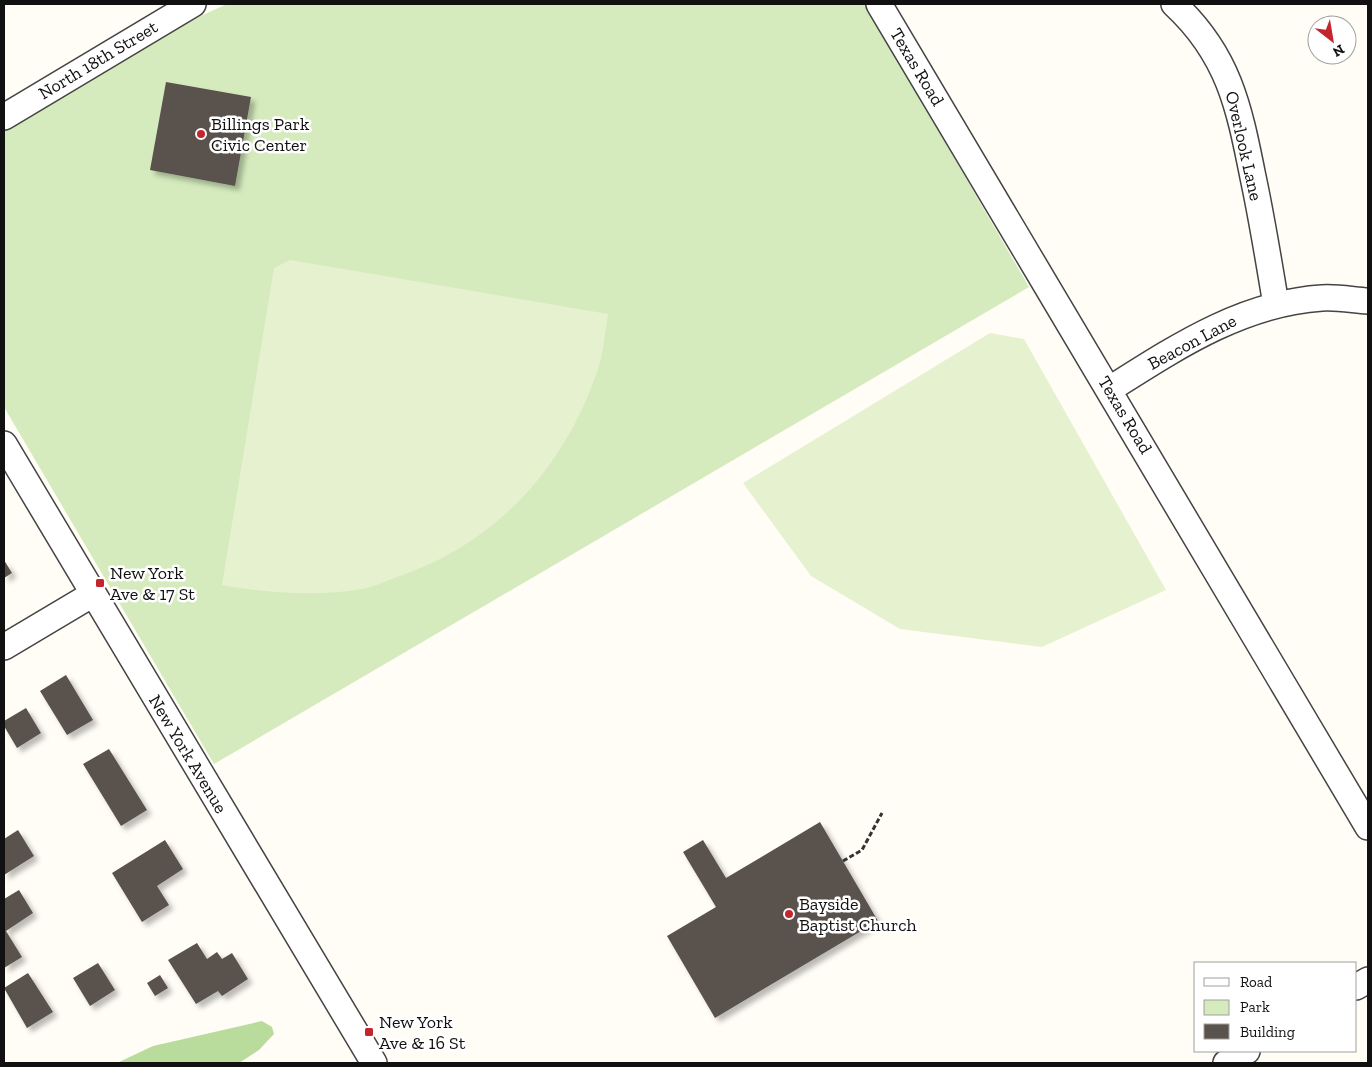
<svg xmlns="http://www.w3.org/2000/svg" width="1372" height="1067" font-family="'Zilla Slab',serif">
<defs>
<filter id="shadow"><feDropShadow dx="4.5" dy="4.5" stdDeviation="2.5" flood-color="#0004"/></filter>
</defs>
<rect width="100%" height="100%" fill="#fffdf5"/>
<path fill="#d5ebbd" d="M 227,4 L 865,4 L 1029,287 L 214,764 L 4,407 L 4,128 L 181,25 Z"/>
<path fill="#b9dc9c" d="M 262,1021 L 272,1027 L 274,1034 L 259,1050 L 239,1063 L 117,1063 L 153,1046 Z"/>
<path fill="#e6f2cf" d="M 290,260 L 608,314 C 605,331 604,350 599,366 C 566,467 496,545 394,578 C 384,582 373,587 362,589 C 317,597 266,593 222,585 L 274,268 Z
M 990,333 L 1024,339 L 1166,590 L 1042,647 L 900,629 L 811,576 L 743,483 Z"/>
<path fill="#5a524d" filter="url(#shadow)" d="M 166,82 L 251,97 L 235,186 L 150,170 Z
M 4,560 L 12,573 L 4,578 Z
M 66,675 L 93,720 L 67,735 L 40,691 Z
M 26,708 L 41,733 L 17,748 L 4,726 L 4,721 Z
M 109,749 L 147,810 L 121,826 L 83,764 Z
M 820,822 L 878,921 L 715,1018 L 667,936 L 716,907 L 683,852 L 703,840 L 726,878 Z
M 18,830 L 34,856 L 4,875 L 4,839 Z
M 165,840 L 183,869 L 157,886 L 169,905 L 142,922 L 112,873 Z
M 19,890 L 33,913 L 6,931 L 22,957 L 4,968 L 4,899 Z
M 197,943 L 207,959 L 217,952 L 222,959 L 232,953 L 248,979 L 222,996 L 218,991 L 196,1004 L 168,960 Z
M 98,963 L 115,990 L 90,1006 L 73,978 Z
M 28,973 L 53,1012 L 27,1028 L 4,988 Z
M 160,975 L 168,988 L 155,996 L 147,983 Z"/>
<g fill="none" stroke-linecap="round" stroke-linejoin="round">
<g stroke="#444" stroke-width="28">
<path id="minor" d="M 879,4 L 1368,827
M 1174,4 C 1229,55 1239,107 1253,177 C 1262,219 1269,262 1276,305
M 4,117 L 193,4
M 1110,389 C 1175,348 1242,303 1322,298 C 1337,297 1353,300 1368,301
M 4,444 L 374,1063
M 4,647 L 93,594
M 1356,987 L 1368,980
M 1226,1063 L 1247,1051"/>
</g>
<path stroke="#333" stroke-width="3" stroke-dasharray="5 2.5" stroke-linecap="butt" d="M 843,861 L 862,850 L 882,813"/>
<use href="#minor" stroke="#fff" stroke-width="25"/>
</g>
<g fill="#c4262e" stroke="#fff" stroke-width="2">
<circle cx="201" cy="134" r="5"/>
<rect x="95" y="578" width="10" height="10" rx="2.5"/>
<circle cx="789" cy="914" r="5"/>
<rect x="364" y="1027" width="10" height="10" rx="2.5"/>
</g>
<g text-anchor="middle" stroke-width="5" stroke-linejoin="round" paint-order="stroke">
<g font-size="18" fill="#111" stroke="#fff">
<text transform="translate(98 60) rotate(-31)" y="6">North 18th Street</text>
<text transform="translate(917 67) rotate(59)" y="6">Texas Road</text>
<text transform="translate(1244 146) rotate(77)" y="6">Overlook Lane</text>
<text transform="translate(1192 342) rotate(-28)" y="6">Beacon Lane</text>
<text transform="translate(1125 415) rotate(59)" y="6">Texas Road</text>
<text transform="translate(188 754) rotate(59)" y="6">New York Avenue</text>
</g>
<g font-size="18" fill="#111" stroke="#fff" text-anchor="start">
<text x="211" y="130">Billings Park<tspan x="211" dy="21">Civic Center</tspan></text>
<text x="110" y="579">New York<tspan x="110" dy="21">Ave &amp; 17 St</tspan></text>
<text x="799" y="910">Bayside<tspan x="799" dy="21">Baptist Church</tspan></text>
<text x="379" y="1028">New York<tspan x="379" dy="21">Ave &amp; 16 St</tspan></text>
</g>
</g>
<rect width="1372" height="1067" fill="none" stroke="#111111" stroke-width="10"/>
<rect x="1194" y="962" width="162" height="90" fill="#ffffff" stroke="#a0a0a0"/>
<rect x="1204" y="978" width="25" height="8" fill="#ffffff" stroke="#a0a0a0"/>
<text x="1240" y="987" font-size="15" fill="#111111">Road</text>
<rect x="1204" y="1000" width="25" height="15" fill="#d5ebbd" stroke="#a0a0a0"/>
<text x="1240" y="1012" font-size="15" fill="#111111">Park</text>
<rect x="1204" y="1024" width="25" height="15" fill="#5a524d" stroke="#a0a0a0"/>
<text x="1240" y="1037" font-size="15" fill="#111111">Building</text>
<g transform="translate(1332 40) rotate(149)"><circle r="24" fill="#ffffff" stroke="#a0a0a0"/>
<path d="M0-4L9 19L0 12L-9 19Z" fill="#c4262e"/>
<text y="-8" font-size="14" font-weight="bold" text-anchor="middle" fill="#111111">N</text>
</g>
</svg>
